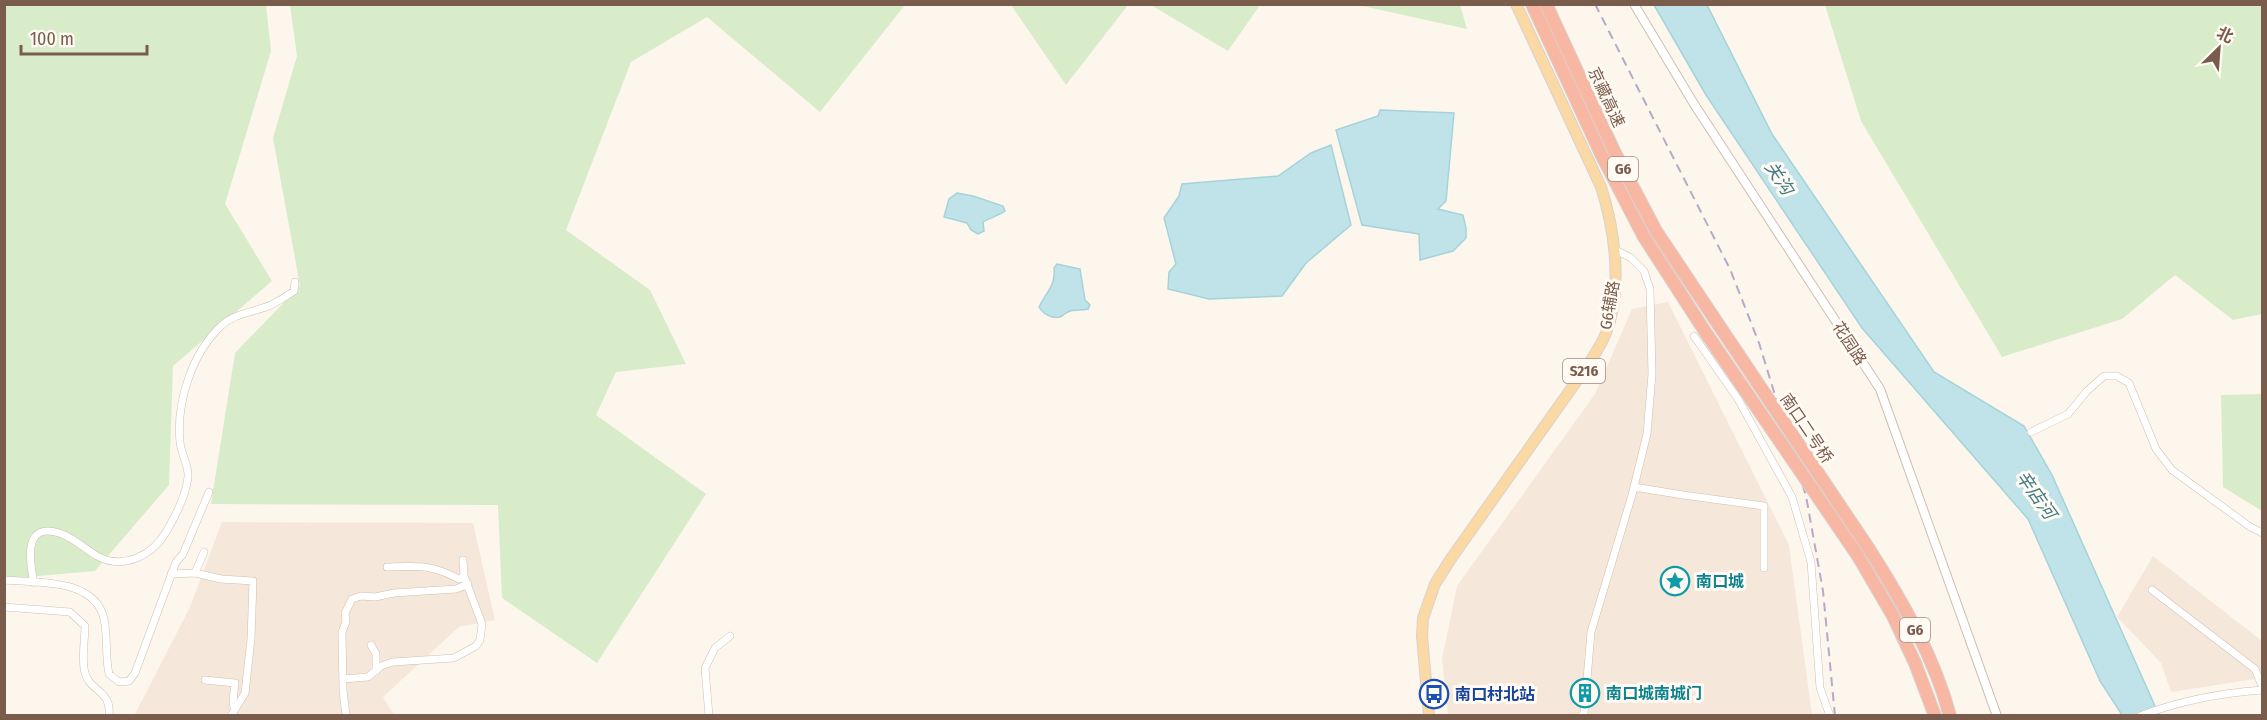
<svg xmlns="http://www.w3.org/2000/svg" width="2267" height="720" font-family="'Fira Sans Condensed','Noto Sans SC',sans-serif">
<rect width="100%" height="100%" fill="#fdf6ec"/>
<path fill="#f5e8da" d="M 1668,302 L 1789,545 L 1812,715 L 1448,715 L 1442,659 L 1457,586 L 1595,394 L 1632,309 Z
M 222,522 L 473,523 L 495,620 L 459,627 L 383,697 L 394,715 L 134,716 L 190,607 Z
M 2153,556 L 2262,641 L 2262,678 L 2171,692 L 2161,663 L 2117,617 Z"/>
<path fill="#d8ecc9" d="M 5,5 L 266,5 L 271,51 L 225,204 L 272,281 L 173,366 L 169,485 L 95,571 L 5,579 Z
M 290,5 L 905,5 L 820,112 L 707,17 L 631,62 L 566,230 L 650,290 L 686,364 L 616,372 L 596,415 L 706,494 L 597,663 L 502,598 L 498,505 L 211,504 L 235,353 L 300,286 L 273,138 L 297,56 Z
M 1011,5 L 1128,5 L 1066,85 Z
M 1151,5 L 1260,5 L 1228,51 Z
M 1358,5 L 1460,5 L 1467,29 Z
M 1825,5 L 2262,5 L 2262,314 L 2233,320 L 2175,275 L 2122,319 L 2002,357 L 1861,121 Z
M 2262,394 L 2262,511 L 2223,487 L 2221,395 Z"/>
<path fill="#bfe3e8" stroke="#a5d3da" stroke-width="1.5" d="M 1654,5 L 1707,5 L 1772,134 L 1934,372 L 2024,426 L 2052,475 L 2159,715 L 2122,715 L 2100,681 L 2028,519 L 1862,328 L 1706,95 Z
M 1380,110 L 1454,113 L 1446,201 L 1438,209 L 1463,215 L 1466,228 L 1466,238 L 1453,251 L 1420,260 L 1419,234 L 1362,225 L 1336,130 L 1378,116 Z
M 1331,145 L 1351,225 L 1306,263 L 1282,296 L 1209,299 L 1168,289 L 1169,272 L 1176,264 L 1164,218 L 1179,196 L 1182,184 L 1278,176 L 1311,153 Z
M 957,193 L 973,196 L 1003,206 L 1005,211 C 998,216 987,219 983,222 L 984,231 L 978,234 L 971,230 L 967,223 L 944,217 L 949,199 Z
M 1057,264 L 1080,269 L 1085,300 L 1090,305 L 1088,309 C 1081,311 1074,309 1068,312 C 1065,313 1063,316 1060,317 C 1052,319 1043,314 1039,307 C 1046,292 1056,286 1054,268 Z"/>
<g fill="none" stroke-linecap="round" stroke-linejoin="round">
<g stroke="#d1beb0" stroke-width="8">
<path id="minor" d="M 1694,336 L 1738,399 L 1792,497 L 1811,562 L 1820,688 L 1830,716
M 2031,432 L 2068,414 L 2087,391 L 2104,376 L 2117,376 L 2129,383 L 2156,449 L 2172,470 L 2249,526 L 2262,533
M 1634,487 L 1683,495 L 1764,506 L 1764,568
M 387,567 C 418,566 430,564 459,579 L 464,576
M 195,573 L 204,552
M 171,574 L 195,573 L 221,579 L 253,581 L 251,639 L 245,693 L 231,716
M 4,580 C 37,583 95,578 104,619 C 108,637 105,656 109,674 L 119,682 L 129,681 L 135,673 L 176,562 L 183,554 L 209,492
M 34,583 C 29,559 23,520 62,534 C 75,539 85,549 97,556 C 123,570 152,556 166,532 C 175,517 186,495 188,477 C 189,466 181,454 180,442 C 176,403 192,353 221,326 C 234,313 255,312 271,305 C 279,301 287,296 294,291 L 295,282
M 2152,590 L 2255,669 L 2262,686
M 4,607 L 70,612 L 85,626 C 85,640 81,659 85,673 C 90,692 112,690 109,716
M 371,645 L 376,654 L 376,671
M 343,679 L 368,677 L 381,666 L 393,662 L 454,658 L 476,646 L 480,640 L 482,624 L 464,576 L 463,560
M 205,680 L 235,683 L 233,701 L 234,708
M 346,716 L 343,690 L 342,632 L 346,622 L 345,613 L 352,599 L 361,596 L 375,597 L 394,593 L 456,589 L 468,584
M 709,716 L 705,668 L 715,648 L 730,636
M 1581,716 L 1584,714 L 1591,632 L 1632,495 L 1647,434 L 1652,374 L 1650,289 L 1644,271 L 1631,258 L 1614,249
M 2140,716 C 2179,701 2220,693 2262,690"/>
</g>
<g stroke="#d1beb0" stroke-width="10">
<path id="tertiary" d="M 1634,4 L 1694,104 L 1880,389 L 1997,716"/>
</g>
<g stroke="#dad1cd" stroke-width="12">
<path id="primary" d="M 1429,716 L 1422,636 L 1423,618 L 1435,584 L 1450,560 L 1588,365 C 1594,355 1602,344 1606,333 C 1623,290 1615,230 1601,187 L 1516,4"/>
</g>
<g stroke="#dad1cd" stroke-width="14">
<path id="motorway" d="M 1532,4 L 1602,156 L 1644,237 L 1706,333
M 1546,4 L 1614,151 L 1656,231 L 1718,324
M 1869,549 C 1902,601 1934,656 1950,716
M 1858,556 L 1893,616 L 1915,663 L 1935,716"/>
</g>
<use href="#minor" stroke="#fff" stroke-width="7"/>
<use href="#tertiary" stroke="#fff" stroke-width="8"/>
<use href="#primary" stroke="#fbd9a5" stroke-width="10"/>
<use href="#motorway" stroke="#f7b7a3" stroke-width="12"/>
<path stroke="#b9a8c9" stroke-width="2" stroke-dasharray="9 6" stroke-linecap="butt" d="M 1595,4 L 1730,269 L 1759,343 L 1806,496 L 1823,591 L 1835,716"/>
<g stroke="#dad1cd" stroke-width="14" stroke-linecap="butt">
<path id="motorway-bridge" d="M 1718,324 L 1869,549
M 1706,333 L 1858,556"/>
</g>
<use href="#motorway-bridge" stroke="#f7b7a3" stroke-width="12"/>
</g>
<defs>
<g id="sight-ring" transform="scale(1.5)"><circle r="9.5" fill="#fffaf3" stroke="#0f9aa8" stroke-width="1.5"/><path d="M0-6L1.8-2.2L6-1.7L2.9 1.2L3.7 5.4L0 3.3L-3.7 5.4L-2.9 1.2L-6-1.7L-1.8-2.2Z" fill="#0f9aa8"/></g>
<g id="building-ring" transform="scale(1.5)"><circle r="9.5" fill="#fffaf3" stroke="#0f9aa8" stroke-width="1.5"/><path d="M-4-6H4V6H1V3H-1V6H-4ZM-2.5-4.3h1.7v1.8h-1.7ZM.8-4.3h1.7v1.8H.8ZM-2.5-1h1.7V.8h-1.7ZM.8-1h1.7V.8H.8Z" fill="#0f9aa8"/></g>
<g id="bus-ring" transform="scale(1.5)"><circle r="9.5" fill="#fffaf3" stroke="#1a4fb4" stroke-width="1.5"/><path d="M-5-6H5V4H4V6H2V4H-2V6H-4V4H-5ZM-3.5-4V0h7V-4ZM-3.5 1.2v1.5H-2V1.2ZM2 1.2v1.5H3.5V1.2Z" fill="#1a4fb4"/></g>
</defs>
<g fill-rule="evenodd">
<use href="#sight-ring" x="1675" y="581"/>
<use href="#building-ring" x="1585" y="693"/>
<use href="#bus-ring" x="1434" y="694"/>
</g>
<g text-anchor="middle" stroke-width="6" stroke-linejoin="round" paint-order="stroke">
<g fill="#fffaf3" stroke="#a28b7f" stroke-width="1.5">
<rect x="1608" y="157" width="30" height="24" rx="4.5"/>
<rect x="1563" y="359" width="42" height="24" rx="4.5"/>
<rect x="1900" y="618" width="30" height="24" rx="4.5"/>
</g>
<g font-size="15" font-weight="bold" fill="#7a5c4d">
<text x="1623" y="174">G6</text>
<text x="1584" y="376">S216</text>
<text x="1915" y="635">G6</text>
</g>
<g font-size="16" fill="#7a5c4d" stroke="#fffaf3">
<text transform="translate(1607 97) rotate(65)" y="6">京藏高速</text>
<text transform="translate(1609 305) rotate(-80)" y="6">G6辅路</text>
<text transform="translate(1850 343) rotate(57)" y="6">花园路</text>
<text transform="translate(1807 428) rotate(56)" y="6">南口二号桥</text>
</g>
<g font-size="16" font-weight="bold" fill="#0d838f" stroke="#fffaf3" text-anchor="start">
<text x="1696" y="587">南口城</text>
<text x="1606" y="699">南口城南城门</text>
</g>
<g font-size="16" font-weight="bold" fill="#164399" stroke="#fffaf3" text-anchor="start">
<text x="1455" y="700">南口村北站</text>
</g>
<g font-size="18" font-style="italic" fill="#437c86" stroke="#fffaf3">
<text transform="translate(1779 178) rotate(56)" y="6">关沟</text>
<text transform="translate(2036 495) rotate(55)" y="6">辛店河</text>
</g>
</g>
<rect width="2267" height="720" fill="none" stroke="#7a5c4d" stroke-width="12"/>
<g transform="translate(2219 48) rotate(25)" stroke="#fffaf3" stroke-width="4.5" paint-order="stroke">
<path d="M0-4.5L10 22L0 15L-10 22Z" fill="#7a5c4d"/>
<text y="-9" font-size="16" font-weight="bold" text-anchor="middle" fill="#7a5c4d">北</text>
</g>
<path d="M21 45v9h126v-9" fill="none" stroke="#7a5c4d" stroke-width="3"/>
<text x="30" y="45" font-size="18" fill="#7a5c4d" stroke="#fffaf3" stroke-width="4.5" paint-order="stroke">100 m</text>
</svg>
